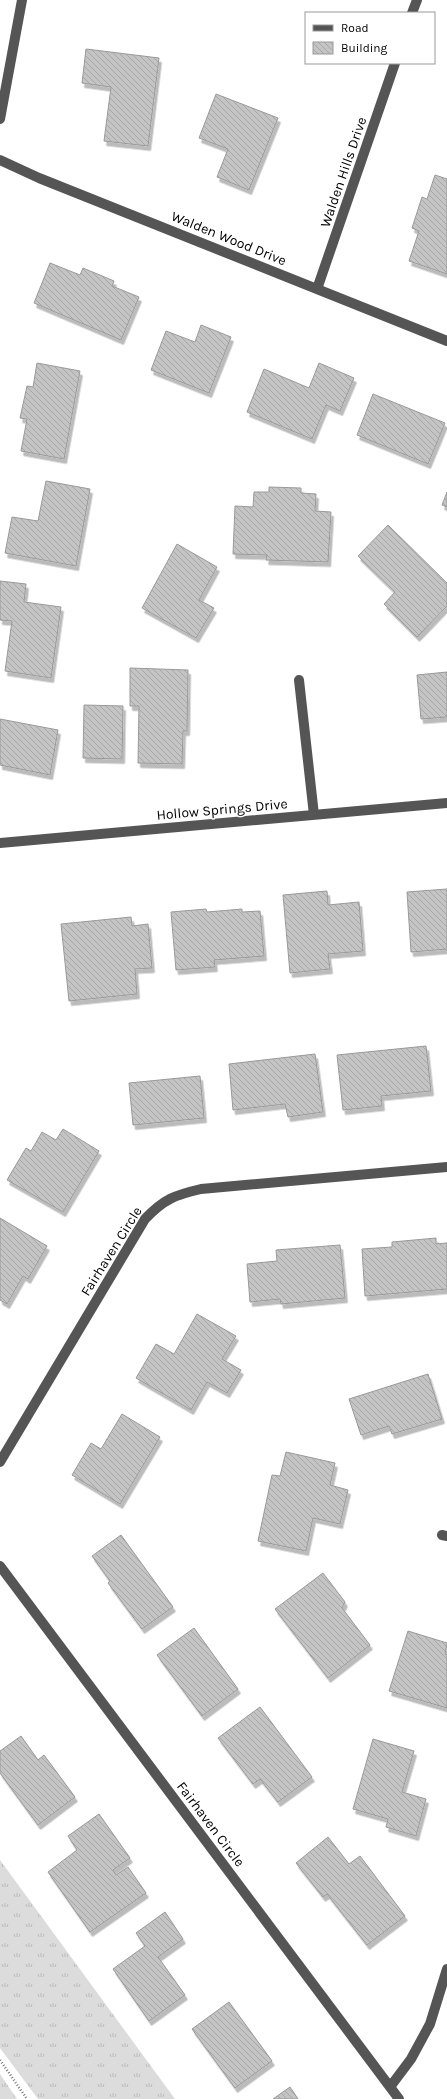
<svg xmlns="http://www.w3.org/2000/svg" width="447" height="2099" font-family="Karla,sans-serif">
<defs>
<pattern id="grass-tufts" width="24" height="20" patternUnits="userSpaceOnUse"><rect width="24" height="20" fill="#dcdcdc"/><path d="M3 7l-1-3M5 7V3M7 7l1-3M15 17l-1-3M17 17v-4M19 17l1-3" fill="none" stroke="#bbb"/></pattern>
<pattern id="building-back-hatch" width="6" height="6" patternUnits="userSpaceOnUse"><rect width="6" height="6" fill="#c4c4c4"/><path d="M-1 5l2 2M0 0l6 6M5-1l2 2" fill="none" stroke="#a7a7a7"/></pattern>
<filter id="shadow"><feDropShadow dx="2.5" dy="4.5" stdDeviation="0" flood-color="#0004"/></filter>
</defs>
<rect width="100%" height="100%" fill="#fff"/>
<path fill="url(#grass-tufts)" d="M 0,1860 L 175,2099 L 38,2099 L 0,2048 Z
M 0,2074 L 17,2099 L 0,2099 Z"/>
<path fill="url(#building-back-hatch)" stroke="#999" filter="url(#shadow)" d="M 86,49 L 159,58 L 148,146 L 104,141 L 111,87 L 82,83 Z
M 216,94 L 278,118 L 249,190 L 217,177 L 228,149 L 199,138 Z
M 435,175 L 447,179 L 447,274 L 409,261 L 419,231 L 412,228 L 422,197 L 427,199 Z
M 50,263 L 80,275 L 83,268 L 114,281 L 112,286 L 139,297 L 121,340 L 34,303 Z
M 201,325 L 231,337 L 209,393 L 151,370 L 166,331 L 195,342 Z
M 37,363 L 80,371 L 64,459 L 21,451 L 27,419 L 20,418 L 27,386 L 33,387 Z
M 319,363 L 354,378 L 340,411 L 326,405 L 312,439 L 247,412 L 264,369 L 309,388 Z
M 373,394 L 445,423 L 428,464 L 357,435 Z
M 46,481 L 90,489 L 76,566 L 5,553 L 12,517 L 38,521 Z
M 269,487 L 301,488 L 301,493 L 316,494 L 315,511 L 331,512 L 328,562 L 266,560 L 267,555 L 233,554 L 235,506 L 253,507 L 254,492 L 269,492 Z
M 447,492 L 447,507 L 442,505 Z
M 388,525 L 447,583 L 447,606 L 417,637 L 384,604 L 395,592 L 358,556 Z
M 177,544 L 217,567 L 199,600 L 214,608 L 196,638 L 142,608 Z
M 0,581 L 26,584 L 24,602 L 61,607 L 51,678 L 5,671 L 12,621 L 0,620 Z
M 130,668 L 188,670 L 187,731 L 183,731 L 182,764 L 138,763 L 139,706 L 130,706 Z
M 447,672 L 447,717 L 421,719 L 417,675 Z
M 84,705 L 123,706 L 122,759 L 83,758 Z
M 0,719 L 58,730 L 50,775 L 0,765 Z
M 447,889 L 447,949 L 411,952 L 407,892 Z
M 327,891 L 328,905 L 359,902 L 363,951 L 328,954 L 330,969 L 290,973 L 283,895 Z
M 206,909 L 207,912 L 242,909 L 242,912 L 260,911 L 264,956 L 214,960 L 215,967 L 176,970 L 171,912 Z
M 131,917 L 132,926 L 148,924 L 152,968 L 135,969 L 137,994 L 69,1001 L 61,924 Z
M 426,1046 L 431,1091 L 381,1096 L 382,1106 L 343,1110 L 337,1055 Z
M 315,1054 L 323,1112 L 288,1117 L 285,1104 L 233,1110 L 229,1064 Z
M 200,1076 L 204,1118 L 133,1125 L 129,1083 Z
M 63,1129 L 99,1151 L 63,1212 L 7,1180 L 26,1148 L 31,1151 L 42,1132 L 56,1140 Z
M 0,1218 L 47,1246 L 28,1279 L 23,1276 L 7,1304 L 0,1300 Z
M 436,1238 L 436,1244 L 447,1243 L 447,1289 L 365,1296 L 362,1249 L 392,1247 L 392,1242 Z
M 340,1245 L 345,1298 L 281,1304 L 280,1299 L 250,1302 L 247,1264 L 277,1261 L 276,1250 Z
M 197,1314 L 236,1336 L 222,1359 L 241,1370 L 227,1393 L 207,1382 L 191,1410 L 136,1378 L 156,1344 L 174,1354 Z
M 428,1374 L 442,1419 L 392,1434 L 389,1426 L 361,1435 L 349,1399 Z
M 122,1414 L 160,1437 L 120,1504 L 72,1475 L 91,1443 L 101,1449 Z
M 286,1452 L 335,1463 L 330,1485 L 348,1490 L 340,1524 L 313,1518 L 306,1551 L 258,1541 L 272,1475 L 280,1476 Z
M 121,1535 L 173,1607 L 142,1629 L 108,1583 L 110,1581 L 92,1556 Z
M 323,1573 L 345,1602 L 342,1608 L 370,1645 L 328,1678 L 275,1609 Z
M 194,1628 L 238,1689 L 202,1716 L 157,1655 Z
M 408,1631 L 447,1643 L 445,1654 L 447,1655 L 447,1708 L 389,1691 Z
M 260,1707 L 312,1777 L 278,1802 L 260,1779 L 253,1784 L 218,1738 Z
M 21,1736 L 38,1760 L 44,1755 L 75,1797 L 38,1825 L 0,1773 L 0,1751 Z
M 373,1739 L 414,1751 L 402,1792 L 426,1799 L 416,1836 L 386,1827 L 388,1819 L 353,1809 Z
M 99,1814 L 130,1858 L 113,1870 L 116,1875 L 128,1867 L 146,1893 L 90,1932 L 48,1872 L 77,1850 L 68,1836 Z
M 328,1837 L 349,1864 L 360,1856 L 405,1916 L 367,1945 L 327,1894 L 323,1897 L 296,1863 Z
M 165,1912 L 183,1939 L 158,1957 L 185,1995 L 149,2021 L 113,1969 L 145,1946 L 136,1933 Z
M 229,2002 L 272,2061 L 235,2088 L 192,2029 Z
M 290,2087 L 298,2099 L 273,2099 Z"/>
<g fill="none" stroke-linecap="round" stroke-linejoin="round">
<path stroke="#777" stroke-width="2.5" stroke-dasharray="1 2" stroke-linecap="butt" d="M 0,2060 L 27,2099"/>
<path stroke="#555" stroke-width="10" d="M 412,13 L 417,0
M 0,119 L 22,0
M 0,160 L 39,178 L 447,341
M 317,289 L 395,63
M 299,680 L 314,815
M 0,843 L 447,803
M 0,1462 L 145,1219 C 164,1199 175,1195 201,1189 L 447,1167
M 442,1535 L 447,1536
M 0,1566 L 399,2099
M 390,2087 L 411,2059 L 430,2024 L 447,1969"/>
</g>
<g text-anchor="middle" stroke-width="3" stroke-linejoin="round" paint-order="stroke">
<g font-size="14" fill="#000" stroke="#fff">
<text transform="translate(343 172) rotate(-71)" y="5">Walden Hills Drive</text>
<text transform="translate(229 238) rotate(22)" y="5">Walden Wood Drive</text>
<text transform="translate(222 809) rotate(-5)" y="5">Hollow Springs Drive</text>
<text transform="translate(111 1251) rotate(-58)" y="5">Fairhaven Circle</text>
<text transform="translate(211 1824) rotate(53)" y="5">Fairhaven Circle</text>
</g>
</g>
<rect x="305" y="12" width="130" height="52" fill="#ffffff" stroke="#999999"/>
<rect x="313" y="25" width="20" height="6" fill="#555555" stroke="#999999"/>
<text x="341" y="32" font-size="12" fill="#000000">Road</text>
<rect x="313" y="42" width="20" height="12" fill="url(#building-back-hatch)" stroke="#999999"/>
<text x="341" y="52" font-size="12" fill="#000000">Building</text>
</svg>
